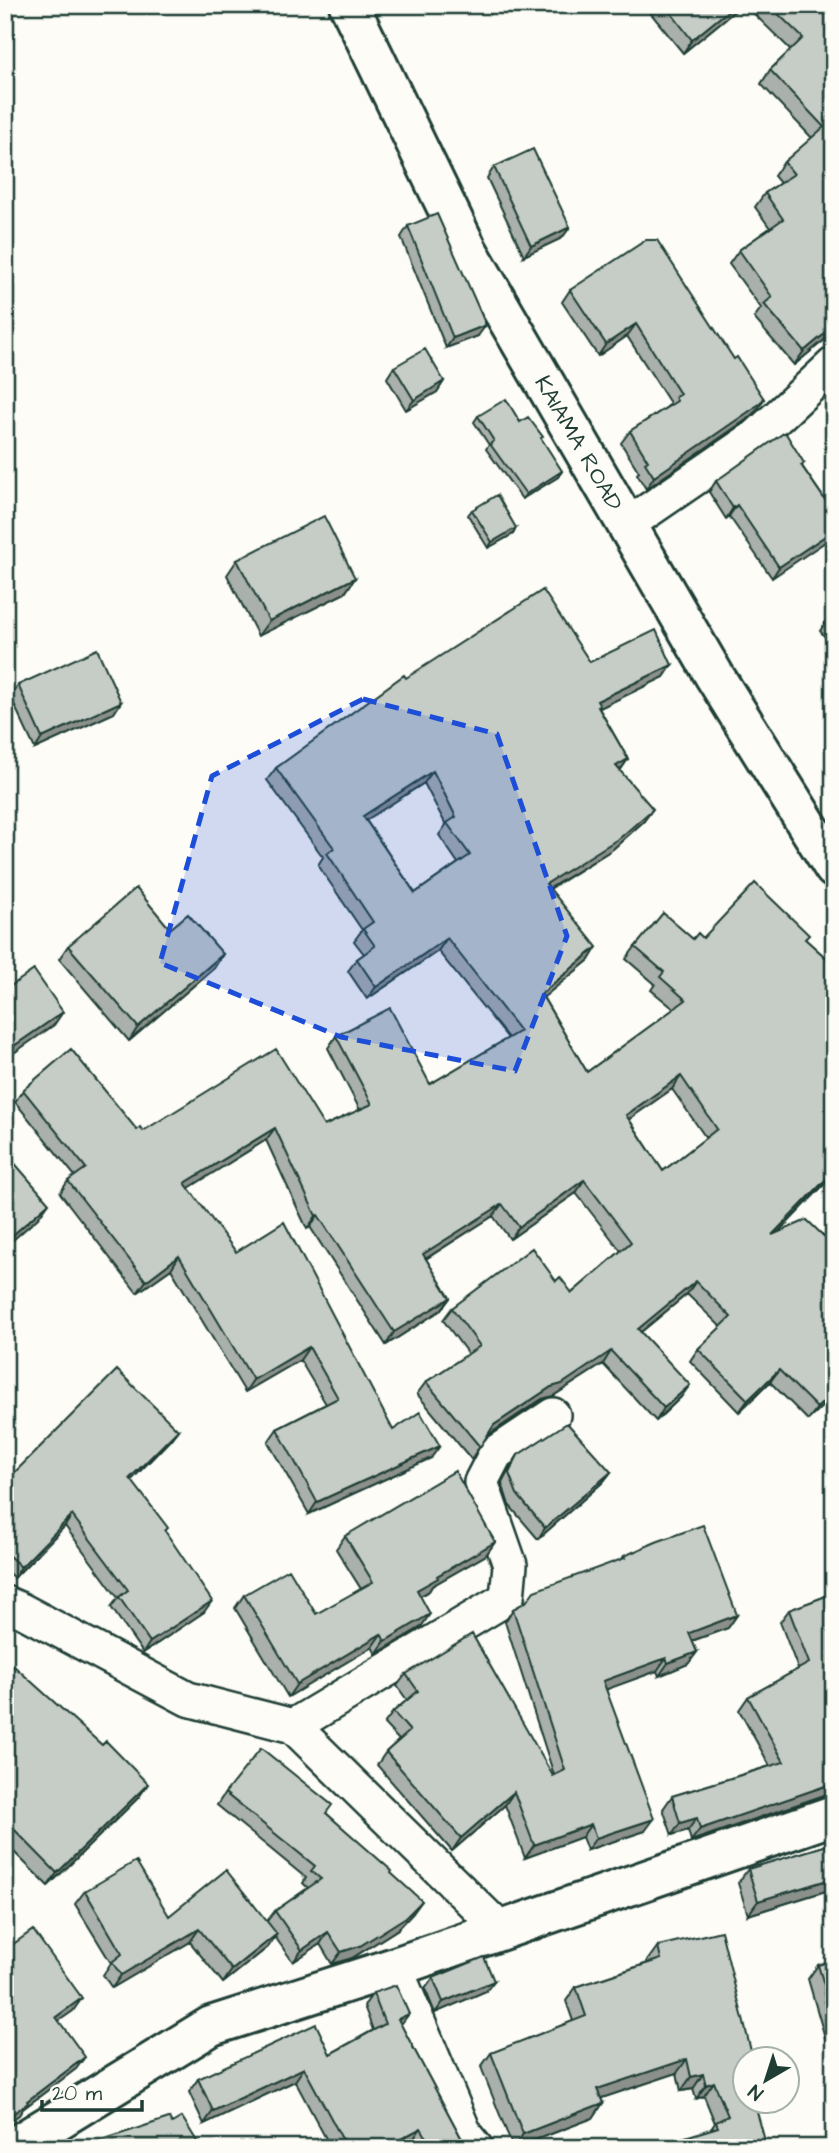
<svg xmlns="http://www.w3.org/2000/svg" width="839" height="2153" font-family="'Architects Daughter',sans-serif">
<rect width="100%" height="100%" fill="#fdfcf7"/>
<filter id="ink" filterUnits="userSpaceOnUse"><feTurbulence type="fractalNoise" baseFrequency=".0143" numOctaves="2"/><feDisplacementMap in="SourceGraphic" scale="14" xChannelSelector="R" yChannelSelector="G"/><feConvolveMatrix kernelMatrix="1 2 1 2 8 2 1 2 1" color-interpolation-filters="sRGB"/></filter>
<g filter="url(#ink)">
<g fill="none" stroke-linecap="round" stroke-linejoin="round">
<g stroke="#1f3d34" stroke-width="38">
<path id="street" d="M 627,525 L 758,435 L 834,364
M 5,1603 L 21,1610 L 188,1699 L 293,1726 L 507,1598 L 510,1565 L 481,1482 L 496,1453 L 553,1415
M 293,1726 L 501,1930
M 395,1967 L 466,2136 L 476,2148"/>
</g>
<g stroke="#1f3d34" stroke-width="44">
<path id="secondary" d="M 12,2148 L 211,2026 L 395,1967 L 834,1815"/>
</g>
<g stroke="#1f3d34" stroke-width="44">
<g id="highway">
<path id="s1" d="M 349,5 L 468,251 L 714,675 L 834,868"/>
</g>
</g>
<use href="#street" stroke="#fdfcf7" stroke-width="33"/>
<use href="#secondary" stroke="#fdfcf7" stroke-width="38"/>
<use href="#highway" stroke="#fdfcf7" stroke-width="38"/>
</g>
<path fill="#aab0ab" stroke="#1f3d34" stroke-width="2" fill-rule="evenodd" d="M 644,5 L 742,5 L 683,53 Z
M 745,5 L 834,5 L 834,332 L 794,365 L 754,318 L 761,308 L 729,264 L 739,250 L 770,228 L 755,207 L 765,193 L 780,183 L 774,176 L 784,162 L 812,138 L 761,84 L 770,70 L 791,50 Z
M 494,167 L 570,227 L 562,238 L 524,256 L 487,178 Z
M 408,226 L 478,336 L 446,348 L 401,237 Z
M 570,290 L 734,359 L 764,399 L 756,411 L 746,420 L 646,489 L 637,474 L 639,472 L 621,443 L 630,431 L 667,407 L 670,403 L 627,336 L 598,356 L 562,302 Z
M 394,367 L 444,381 L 437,392 L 406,410 L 387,378 Z
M 478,416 L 520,422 L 562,471 L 558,477 L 522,499 L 486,449 L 489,445 L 474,422 Z
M 834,420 L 834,444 L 826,431 Z
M 804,463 L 802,466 L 834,513 L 772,578 L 729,516 L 726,519 L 709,492 L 716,481 Z
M 472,510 L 516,528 L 513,534 L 488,548 L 468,515 Z
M 237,560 L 355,578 L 345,593 L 258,636 L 227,575 Z
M 834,615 L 834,648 L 820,631 L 827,620 Z
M 590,662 L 672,665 L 664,677 L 599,708 L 628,759 L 620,771 L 644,821 L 613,849 L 550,889 L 589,960 L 543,997 L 587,1072 L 674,1009 L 651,990 L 655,984 L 626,959 L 635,947 L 703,938 L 805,939 L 834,965 L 834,1174 L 778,1233 L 834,1395 L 808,1420 L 770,1382 L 739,1412 L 690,1361 L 698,1349 L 721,1327 L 687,1294 L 641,1332 L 681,1397 L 656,1421 L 603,1364 L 553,1396 L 542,1399 L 487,1436 L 471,1459 L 417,1394 L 426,1382 L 468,1354 L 443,1320 L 452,1308 L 556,1281 L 572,1293 L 621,1251 L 576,1193 L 510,1239 L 493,1216 L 426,1259 L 450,1298 L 441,1310 L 386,1345 L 310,1227 L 307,1229 L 266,1140 L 188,1188 L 236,1252 L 393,1430 L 431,1458 L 309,1514 L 268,1442 L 277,1429 L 326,1404 L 300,1360 L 245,1392 L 171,1269 L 137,1293 L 60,1193 L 68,1181 L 75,1176 L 15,1102 L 23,1090 L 143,1131 L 324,1126 L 360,1110 L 328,1048 L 336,1036 L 430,1084 L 508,1038 L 438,951 L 367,999 L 348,971 L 357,959 L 364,954 L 354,941 L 362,930 L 318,865 L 323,857 L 267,780 L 276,768 L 406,678 ZM 424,783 L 446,825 L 439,835 L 458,863 L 415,893 L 366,820 ZM 672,1089 L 706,1138 L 663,1171 L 629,1119 Z
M 18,685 L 121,702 L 114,713 L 35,749 L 10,696 Z
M 170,929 L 223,954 L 214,968 L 129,1041 L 59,959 L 68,946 Z
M 178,1430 L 170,1440 L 131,1480 L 165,1532 L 204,1612 L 143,1653 L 111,1607 L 118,1598 L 65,1526 L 14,1578 L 5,1570 L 5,1482 Z
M 518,1455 L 611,1472 L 603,1482 L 538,1539 L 509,1505 L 502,1483 L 511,1466 Z
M 345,1536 L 495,1542 L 486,1555 L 432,1586 L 429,1591 L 420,1596 L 421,1627 L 376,1654 L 372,1647 L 288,1697 L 235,1608 L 244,1595 L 316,1614 L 361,1589 L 336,1549 Z
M 624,1556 L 737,1615 L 728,1628 L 692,1641 L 697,1652 L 688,1664 L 659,1676 L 657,1671 L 606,1689 L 645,1831 L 587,1850 L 582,1837 L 525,1858 L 505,1805 L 452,1851 L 377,1765 L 386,1752 L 399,1740 L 384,1724 L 393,1712 L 407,1700 L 397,1686 L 406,1674 L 553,1776 L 554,1775 L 505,1622 L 513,1609 L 622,1559 Z
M 834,1593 L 834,1795 L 827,1794 L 691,1841 L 688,1830 L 672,1835 L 663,1809 L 672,1796 L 770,1766 L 739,1710 L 748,1697 L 798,1669 L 780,1622 L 789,1610 Z
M 5,1658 L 139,1797 L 48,1886 L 5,1843 Z
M 225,1793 L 326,1813 L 391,1873 L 413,1913 L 398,1929 L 352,1958 L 332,1964 L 320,1944 L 293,1962 L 275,1937 L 268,1947 L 223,1983 L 190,1942 L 112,1988 L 103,1975 L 111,1963 L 75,1904 L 85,1891 L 169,1916 L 267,1921 L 275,1911 L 308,1888 L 303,1883 L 306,1878 L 217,1805 Z
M 834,1843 L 834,1904 L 829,1890 L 748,1915 L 738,1883 L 748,1869 Z
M 658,1946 L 745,2059 L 745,2101 L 767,2148 L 711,2129 L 715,2123 L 704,2096 L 696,2099 L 693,2089 L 681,2091 L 677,2073 L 601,2098 L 603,2103 L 593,2118 L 515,2148 L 513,2148 L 481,2067 L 491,2053 L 573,2021 L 566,2001 L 576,1987 L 648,1963 L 647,1961 Z
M 834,1960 L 834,2038 L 826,2041 L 808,1979 L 818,1965 Z
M 433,1978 L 494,1981 L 486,1991 L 435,2013 L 425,1989 Z
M 373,1993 L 401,2025 L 464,2143 L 471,2148 L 416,2148 L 412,2141 L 400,2148 L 331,2148 L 295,2081 L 204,2124 L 189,2092 L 198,2079 L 330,2054 L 373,2030 L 364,2006 Z"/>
<path fill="#8b908b" stroke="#1f3d34" stroke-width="2" d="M 735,5 L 742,5 L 683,53 L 692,40 Z
M 570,227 L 562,238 L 524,256 L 531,246 Z
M 636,324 L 627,336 L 598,356 L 606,344 Z
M 486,325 L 478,336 L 446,348 L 453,338 Z
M 834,326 L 834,332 L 794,365 L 804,351 Z
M 444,381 L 437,392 L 406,410 L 414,400 Z
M 764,399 L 756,411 L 746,420 L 646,489 L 654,477 Z
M 562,471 L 558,477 L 522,499 L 526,494 Z
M 737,505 L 729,516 L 726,519 L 733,508 Z
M 516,528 L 513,534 L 488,548 L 492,542 Z
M 834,530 L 834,536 L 772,578 L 779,567 Z
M 355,578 L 345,593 L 258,636 L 269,621 Z
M 672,665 L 664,677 L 598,709 L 597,701 Z
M 121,702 L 114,713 L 35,749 L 42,738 Z
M 628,759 L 619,772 L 616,766 Z
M 433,771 L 424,783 L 354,828 L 363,816 Z
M 653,809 L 644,821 L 613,849 L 537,896 L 546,884 Z
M 447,938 L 438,951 L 367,999 L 376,987 Z
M 597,947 L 589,960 L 533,1006 L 541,994 Z
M 223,954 L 214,968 L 129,1041 L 138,1027 Z
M 63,1012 L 54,1025 L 5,1059 L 5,1052 Z
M 681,1076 L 672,1089 L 618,1127 L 626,1115 Z
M 275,1128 L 266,1140 L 176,1196 L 185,1183 Z
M 834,1171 L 834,1174 L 764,1247 L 772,1235 Z
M 584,1180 L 576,1193 L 510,1239 L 519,1227 Z
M 49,1203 L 38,1218 L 5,1247 L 5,1242 Z
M 502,1204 L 493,1216 L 414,1266 L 423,1254 Z
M 318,1215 L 310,1227 L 307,1229 L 316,1216 Z
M 179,1256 L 171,1269 L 137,1293 L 146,1281 Z
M 696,1281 L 687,1294 L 630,1341 L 638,1329 Z
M 450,1298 L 441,1310 L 386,1345 L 394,1332 Z
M 309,1347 L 300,1360 L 245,1392 L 253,1380 Z
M 611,1351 L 603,1364 L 553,1396 L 542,1399 L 485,1437 L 494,1425 L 551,1387 Z
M 779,1370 L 770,1382 L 739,1412 L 748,1400 Z
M 690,1385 L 681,1397 L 656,1421 L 664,1408 Z
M 834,1391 L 834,1395 L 808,1420 L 817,1408 Z
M 178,1430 L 170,1440 L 123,1489 L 130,1478 Z
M 440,1446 L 431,1458 L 309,1514 L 317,1502 Z
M 611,1472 L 603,1482 L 538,1539 L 545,1528 Z
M 72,1515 L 65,1526 L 14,1578 L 21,1567 Z
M 495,1542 L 486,1555 L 432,1586 L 429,1591 L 408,1603 L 417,1590 L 437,1576 Z
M 212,1601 L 204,1612 L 143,1653 L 150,1642 Z
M 430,1614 L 421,1627 L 376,1654 L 385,1641 Z
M 737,1615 L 728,1628 L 680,1645 L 689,1633 Z
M 381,1634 L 372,1647 L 288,1697 L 297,1684 Z
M 697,1652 L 688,1664 L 659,1676 L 668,1663 Z
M 666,1658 L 657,1671 L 594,1694 L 603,1681 Z
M 834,1783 L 834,1795 L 827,1794 L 691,1841 L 700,1829 Z
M 148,1784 L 139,1797 L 48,1886 L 57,1873 Z
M 514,1792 L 505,1805 L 452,1851 L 461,1838 Z
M 697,1818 L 688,1830 L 672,1835 L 680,1823 Z
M 654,1819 L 645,1831 L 587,1850 L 596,1838 Z
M 591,1824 L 582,1837 L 525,1858 L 534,1845 Z
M 834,1878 L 834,1883 L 829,1890 L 748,1915 L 758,1901 Z
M 422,1901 L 413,1913 L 398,1929 L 352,1958 L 332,1964 L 341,1952 Z
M 199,1929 L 190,1942 L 112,1988 L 121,1975 Z
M 328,1932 L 320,1944 L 293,1962 L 302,1950 Z
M 277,1934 L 268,1947 L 223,1983 L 232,1970 Z
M 494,1981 L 486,1991 L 435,2013 L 443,2002 Z
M 82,1998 L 73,2011 L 47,2029 L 56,2017 Z
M 409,2014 L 399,2027 L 398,2019 Z
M 834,2030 L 834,2038 L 826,2041 Z
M 85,2057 L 76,2069 L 23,2109 L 19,2115 L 5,2125 L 5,2119 L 27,2101 Z
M 687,2059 L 677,2073 L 587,2103 L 597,2089 Z
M 304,2068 L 295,2081 L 204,2124 L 213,2111 Z
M 703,2074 L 693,2089 L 681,2091 L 691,2077 Z
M 714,2082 L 704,2096 L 696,2099 L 706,2085 Z
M 603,2103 L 593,2118 L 514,2148 L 523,2134 Z
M 421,2128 L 412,2141 L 400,2148 L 384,2148 Z"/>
<path fill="#c6cdc7" stroke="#1f3d34" stroke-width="2" fill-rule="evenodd" d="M 665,5 L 735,5 L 692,40 Z
M 769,5 L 834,5 L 834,326 L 804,351 L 764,304 L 772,297 L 739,250 L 783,219 L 765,193 L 794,174 L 784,162 L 824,127 L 770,70 L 803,38 Z
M 533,149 L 570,227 L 531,246 L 494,167 Z
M 437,214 L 486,325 L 453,338 L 408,226 Z
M 646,240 L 657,240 L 734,359 L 737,357 L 764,399 L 754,408 L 654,477 L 645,463 L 648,461 L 630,431 L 677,401 L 675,397 L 680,394 L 636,324 L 606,344 L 570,290 Z
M 425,349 L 444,381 L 414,400 L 394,367 Z
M 506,399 L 520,422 L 528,417 L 543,437 L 541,438 L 562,471 L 526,494 L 490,444 L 494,441 L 478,416 Z
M 785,432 L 804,463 L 801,465 L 834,513 L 834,530 L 779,567 L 737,505 L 733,508 L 716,481 Z
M 497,495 L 516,528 L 492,542 L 472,510 Z
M 324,516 L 355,578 L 269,621 L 237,560 Z
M 543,590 L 590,662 L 656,630 L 672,665 L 597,701 L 600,706 L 598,707 L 628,759 L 616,766 L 653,809 L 621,837 L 546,884 L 597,947 L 541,994 L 587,1072 L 686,1000 L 660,977 L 664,972 L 635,947 L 663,913 L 693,939 L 698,933 L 703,938 L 755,883 L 809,935 L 805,939 L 834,965 L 834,1171 L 772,1235 L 807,1220 L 834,1246 L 834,1391 L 817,1408 L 779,1370 L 748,1400 L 698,1349 L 731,1317 L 696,1281 L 638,1329 L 690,1385 L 664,1408 L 611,1351 L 562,1384 L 551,1387 L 494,1425 L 480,1447 L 426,1382 L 480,1346 L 452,1308 L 532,1248 L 556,1281 L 560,1277 L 572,1293 L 631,1242 L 584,1180 L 519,1227 L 502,1204 L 423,1254 L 450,1298 L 394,1332 L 318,1215 L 316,1216 L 275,1128 L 185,1183 L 236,1252 L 284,1222 L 393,1430 L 420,1412 L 440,1446 L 317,1502 L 277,1429 L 338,1398 L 309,1347 L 253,1380 L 179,1256 L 146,1281 L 68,1181 L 86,1168 L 23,1090 L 71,1049 L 137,1130 L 140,1127 L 143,1131 L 276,1049 L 324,1126 L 372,1104 L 336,1036 L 390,1008 L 430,1084 L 520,1031 L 447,938 L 376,987 L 357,959 L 375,946 L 363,929 L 373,922 L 327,853 L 334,848 L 276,768 L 404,675 L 406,678 ZM 433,771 L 456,817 L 447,823 L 470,855 L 415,893 L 363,816 ZM 681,1076 L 717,1129 L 663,1171 L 626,1115 Z
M 834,615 L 834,628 L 827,620 Z
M 97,649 L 121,702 L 42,738 L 18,685 Z
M 136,888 L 170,929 L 188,914 L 223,954 L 138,1027 L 68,946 Z
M 34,970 L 63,1012 L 5,1052 L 5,990 Z
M 5,1152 L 49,1203 L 6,1241 L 5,1240 Z
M 117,1370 L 178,1430 L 130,1478 L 168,1528 L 165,1531 L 212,1601 L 150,1642 L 119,1597 L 128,1590 L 72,1515 L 21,1567 L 5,1552 L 5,1482 Z
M 567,1423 L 611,1472 L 545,1528 L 517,1494 L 509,1473 L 518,1455 Z
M 455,1471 L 495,1542 L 437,1576 L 438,1578 L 417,1590 L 430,1614 L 385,1641 L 381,1634 L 297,1684 L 244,1595 L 289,1569 L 316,1614 L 373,1582 L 345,1536 Z
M 703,1525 L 737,1615 L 689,1633 L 697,1652 L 668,1663 L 666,1658 L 603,1681 L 654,1819 L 596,1838 L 591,1824 L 534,1845 L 514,1792 L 461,1838 L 386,1752 L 410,1731 L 393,1712 L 418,1691 L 406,1674 L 472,1634 L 553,1776 L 565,1770 L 513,1609 L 526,1602 L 534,1591 L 625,1558 L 624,1556 L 656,1542 Z
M 834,1593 L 834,1783 L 700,1829 L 697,1818 L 680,1823 L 672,1796 L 784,1762 L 748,1697 L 809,1663 L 789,1610 Z
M 5,1658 L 102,1745 L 106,1741 L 148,1784 L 57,1873 L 5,1820 Z
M 261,1748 L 332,1805 L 326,1813 L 392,1871 L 391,1873 L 422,1901 L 406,1917 L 360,1946 L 341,1952 L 328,1932 L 302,1950 L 275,1911 L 321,1879 L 311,1871 L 315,1866 L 225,1793 Z
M 834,1843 L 834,1878 L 758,1901 L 748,1869 Z
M 136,1861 L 169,1916 L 226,1870 L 277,1934 L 232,1970 L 199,1929 L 121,1975 L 112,1962 L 122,1954 L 85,1891 Z
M 33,1930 L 82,1998 L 56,2017 L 85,2057 L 27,2101 L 28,2103 L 5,2119 L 5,1950 Z
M 721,1931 L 753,2059 L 745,2059 L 745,2064 L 743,2064 L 745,2069 L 745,2101 L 754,2101 L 767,2148 L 660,2148 L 682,2138 L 718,2127 L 716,2122 L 728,2116 L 714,2082 L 706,2085 L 703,2074 L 691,2077 L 687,2059 L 597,2089 L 603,2103 L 523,2134 L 491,2053 L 586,2016 L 576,1987 L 661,1959 L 658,1946 Z
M 484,1957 L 494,1981 L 443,2002 L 433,1978 Z
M 834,1960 L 834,2018 L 818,1965 Z
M 396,1985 L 409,2014 L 398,2019 L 464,2143 L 471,2148 L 433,2148 L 421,2128 L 384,2148 L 347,2148 L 304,2068 L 213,2111 L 198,2079 L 316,2024 L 330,2054 L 385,2024 L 373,1993 Z
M 182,2117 L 201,2148 L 98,2148 L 96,2142 L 169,2118 L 172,2123 Z"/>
</g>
<path fill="#1d4ed8" fill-opacity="0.2" stroke="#1d4ed8" stroke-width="5" stroke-dasharray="14 9" stroke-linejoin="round" d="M 363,699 L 497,734 L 567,936 L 515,1071 L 341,1037 L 160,963 L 212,776 Z"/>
<g text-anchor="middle" stroke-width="5" stroke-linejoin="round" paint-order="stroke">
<g font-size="23" fill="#1f3d34" stroke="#fdfcf7">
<text dy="8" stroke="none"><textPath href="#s1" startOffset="495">KAIAMA ROAD</textPath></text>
</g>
</g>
<rect width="839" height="2153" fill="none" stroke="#fdfcf7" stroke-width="28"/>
<rect x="14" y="14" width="811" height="2125" fill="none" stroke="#1f3d34" stroke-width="2.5" filter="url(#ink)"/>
<g transform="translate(766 2080) rotate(219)"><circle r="33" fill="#fdfcf7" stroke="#a4b0a9" stroke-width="2"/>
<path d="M0-5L12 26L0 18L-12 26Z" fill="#1f3d34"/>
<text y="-10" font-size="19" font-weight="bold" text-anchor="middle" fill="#1f3d34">N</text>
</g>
<path d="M42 2100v10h100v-10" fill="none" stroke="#1f3d34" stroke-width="3.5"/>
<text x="52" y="2100" font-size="21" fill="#1f3d34" stroke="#fdfcf7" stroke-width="5" paint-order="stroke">20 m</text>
</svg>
